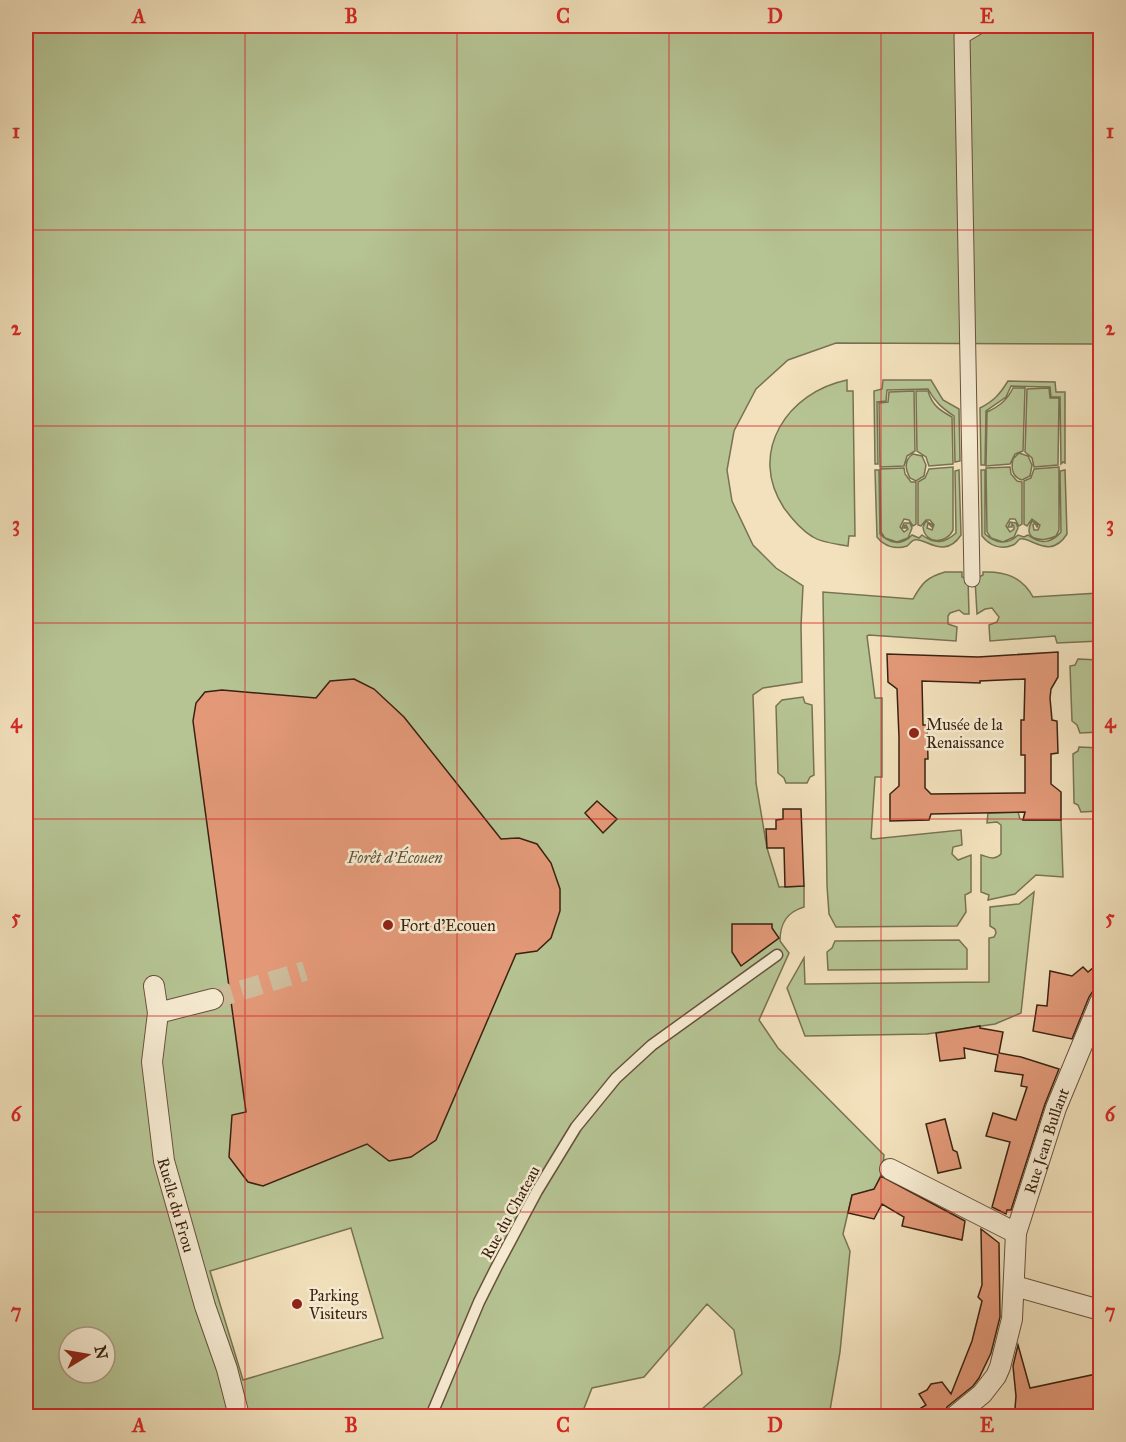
<svg xmlns="http://www.w3.org/2000/svg" width="1126" height="1442" font-family="'IM FELL Great Primer',serif">
<rect width="100%" height="100%" fill="#f2e1bc"/>
<filter id="stains"><feTurbulence type="fractalNoise" baseFrequency=".00333" numOctaves="4"/><feColorMatrix values="0 0 0 0 .2 0 0 0 0 .09 0 0 0 0 .02 0 0 0 .5 -.17"/></filter>
<radialGradient id="worn" r=".72"><stop offset=".6" stop-color="#630" stop-opacity="0"/><stop offset="1" stop-color="#630" stop-opacity=".3"/></radialGradient>
<path fill="#b6c494" stroke="#787252" stroke-width="1.5" fill-rule="evenodd" d="M 26,26 L 1100,26 L 1100,641 L 1057,643 L 1055,636 L 990,641 L 989,625 L 997,622 L 999,617 L 992,608 L 985,609 L 977,614 L 975,579 L 983,575 L 983,572 C 1005,571 1022,577 1033,597 L 1099,593 L 1095,344 L 836,343 L 788,360 L 756,389 L 734,431 L 727,470 L 732,501 L 753,545 L 776,568 L 803,586 L 801,626 L 802,682 L 763,688 L 753,695 L 756,783 L 767,848 L 779,887 L 804,886 L 804,907 C 787,912 780,923 780,941 L 789,953 L 759,1020 L 778,1048 L 884,1155 L 882,1173 L 874,1190 L 852,1195 L 843,1234 L 850,1251 L 840,1352 L 829,1416 L 694,1416 L 742,1374 L 734,1330 L 707,1304 L 644,1377 L 592,1388 L 581,1416 L 26,1416 ZM 351,1228 L 383,1338 L 243,1380 L 210,1271 ZM 69,1337 L 105,1337 L 105,1373 L 69,1373 Z
M 847,380 L 847,391 L 853,391 L 855,536 L 849,536 L 848,546 C 838,544 822,543 813,537 C 801,530 792,519 784,508 C 747,452 788,392 847,380 Z
M 883,380 L 931,380 L 943,400 L 959,409 L 960,461 L 955,462 L 954,416 C 942,408 935,402 928,389 L 887,390 L 886,401 L 877,402 L 878,464 L 875,464 L 874,391 L 882,389 Z
M 1008,381 L 1055,382 L 1056,392 L 1065,392 L 1065,463 L 1063,462 L 1061,464 L 1060,397 L 1051,397 L 1050,387 L 1011,386 L 1006,397 L 986,411 L 985,465 L 981,465 L 980,408 C 994,401 1000,394 1008,381 Z
M 1013,388 L 1025,388 L 1023,451 L 1015,454 L 1010,464 L 986,466 L 987,412 C 1000,406 1007,400 1013,388 Z
M 1049,388 L 1050,398 L 1059,398 L 1058,465 L 1034,467 L 1032,458 L 1025,452 L 1027,389 Z
M 914,391 L 915,451 L 907,456 L 904,466 L 880,467 L 879,403 L 888,402 L 889,392 Z
M 916,391 L 928,391 C 932,405 939,410 952,417 L 953,464 L 929,466 L 926,457 L 917,451 Z
M 1019,453 L 1028,456 L 1032,465 L 1030,476 L 1022,480 C 1012,477 1011,468 1013,459 Z
M 913,454 L 922,456 L 926,465 L 924,476 L 916,481 L 910,478 C 905,469 904,460 913,454 Z
M 953,467 L 953,530 C 947,544 925,545 923,527 L 926,521 L 933,525 L 932,527 L 928,523 L 927,528 L 932,530 L 934,525 L 930,520 L 926,520 L 921,526 L 918,525 L 918,482 L 925,478 L 929,469 Z
M 1010,467 L 1011,474 L 1017,481 L 1022,482 L 1022,524 L 1019,526 L 1015,519 L 1010,519 L 1006,526 L 1010,532 L 1014,529 L 1014,526 L 1012,524 L 1012,527 L 1008,527 L 1010,522 L 1016,523 L 1018,528 L 1014,537 L 1003,542 L 991,538 L 987,532 L 986,468 Z
M 1059,467 L 1059,530 L 1056,536 C 1043,543 1021,540 1032,521 L 1038,525 L 1037,527 L 1035,523 L 1033,525 L 1034,530 L 1038,530 L 1040,525 L 1032,519 L 1027,526 L 1024,524 L 1024,481 L 1031,478 L 1034,469 Z
M 904,468 L 905,474 L 911,482 L 916,482 L 916,524 L 913,526 L 909,520 L 904,519 L 900,527 L 904,532 L 908,529 L 906,525 L 904,526 L 906,528 L 902,528 L 904,523 L 910,523 L 912,528 L 908,538 L 897,542 L 885,538 L 881,532 L 880,469 Z
M 875,470 L 879,470 L 880,534 C 889,543 901,547 912,535 L 919,538 L 922,535 C 935,545 945,543 956,533 L 955,471 L 959,470 L 961,535 C 944,561 924,536 914,540 C 911,541 910,544 907,546 C 895,550 884,546 877,537 Z
M 981,470 L 985,470 L 985,534 C 995,543 1007,546 1018,535 L 1024,537 L 1028,535 C 1040,545 1052,543 1061,532 L 1060,471 L 1065,470 L 1067,534 C 1050,561 1030,536 1020,539 C 1017,541 1016,544 1013,545 C 1001,550 990,546 982,536 Z
M 945,572 L 962,572 L 962,577 L 968,579 L 969,614 L 964,614 L 959,610 L 950,613 L 948,616 L 948,624 L 957,627 L 956,641 L 869,635 L 867,636 L 875,698 L 882,698 L 882,777 L 875,777 L 871,838 L 873,839 L 961,830 L 962,845 L 953,847 L 952,854 L 958,860 L 971,855 L 971,892 L 965,895 L 966,912 L 957,926 L 836,927 L 829,914 L 827,886 L 823,592 L 913,599 C 922,583 927,577 945,572 Z
M 1078,659 L 1100,660 L 1100,732 L 1080,733 L 1077,725 L 1072,721 L 1070,666 L 1075,665 Z
M 803,697 L 805,703 L 812,705 L 814,775 L 810,777 L 807,783 L 786,783 L 784,778 L 778,773 L 776,706 L 782,700 Z
M 1079,747 L 1100,748 L 1100,811 L 1081,812 L 1078,805 L 1074,803 L 1073,754 L 1078,751 Z
M 1018,812 L 1020,819 L 1024,820 L 1061,820 L 1063,877 L 1036,875 L 1015,894 L 988,900 L 989,895 L 981,892 L 981,855 C 989,857 994,861 1001,854 L 1001,825 L 997,822 L 987,823 L 988,813 Z
M 1034,892 L 1021,1013 L 995,1024 L 927,1034 L 805,1036 L 787,988 L 804,958 L 805,984 L 989,982 L 989,938 L 994,937 L 996,933 L 995,929 L 990,926 L 990,907 L 1019,904 Z
M 959,940 L 967,949 L 967,969 L 828,970 L 827,952 L 832,948 L 835,941 Z"/>
<path fill="#e39978" stroke="#3a2110" stroke-width="1.5" fill-rule="evenodd" d="M 1058,652 L 1058,677 L 1051,689 L 1050,698 L 1052,720 L 1057,721 L 1058,753 L 1051,754 L 1051,784 L 1061,792 L 1061,820 L 1023,820 L 1025,812 L 931,814 L 929,820 L 890,821 L 890,794 L 899,786 L 899,737 L 897,689 L 888,682 L 887,654 L 978,657 ZM 1025,679 L 1024,720 L 1021,720 L 1021,755 L 1025,755 L 1025,793 L 931,794 L 925,788 L 925,759 L 928,759 L 927,725 L 923,725 L 922,681 L 980,683 L 980,681 Z
M 354,679 L 374,689 L 404,717 L 501,839 L 519,838 L 537,844 L 551,863 L 560,889 L 560,911 L 551,938 L 537,951 L 516,954 L 436,1140 L 411,1157 L 389,1161 L 367,1144 L 263,1186 L 248,1182 L 229,1157 L 232,1115 L 246,1112 L 193,721 L 196,703 L 205,692 L 222,690 L 316,698 L 330,681 Z
M 597,801 L 617,819 L 603,833 L 585,813 Z
M 783,809 L 801,809 L 804,886 L 785,887 L 784,848 L 767,848 L 766,829 L 776,829 L 776,820 L 783,819 Z
M 732,924 L 772,924 L 772,928 L 779,938 L 741,966 L 732,952 Z
M 1101,961 L 1101,979 L 1089,997 L 1072,1039 L 1033,1031 L 1037,1005 L 1047,1006 L 1050,971 L 1072,976 L 1083,967 L 1088,972 Z
M 980,1026 L 980,1028 L 1003,1032 L 999,1053 L 1021,1057 L 1059,1069 L 1045,1104 L 1011,1210 L 1007,1210 L 1006,1214 L 992,1207 L 1010,1142 L 986,1136 L 993,1113 L 1016,1120 L 1027,1087 L 1021,1086 L 1023,1075 L 995,1071 L 998,1055 L 964,1048 L 965,1058 L 940,1061 L 936,1033 Z
M 945,1119 L 953,1150 L 957,1152 L 961,1168 L 938,1173 L 926,1124 Z
M 881,1176 L 965,1221 L 962,1240 L 902,1226 L 904,1217 L 882,1204 L 874,1219 L 848,1213 L 852,1195 L 874,1189 Z
M 981,1229 L 999,1243 L 1000,1317 L 991,1353 L 979,1378 L 973,1386 L 947,1407 L 943,1416 L 926,1416 L 921,1408 L 926,1405 L 919,1394 L 927,1390 L 931,1384 L 942,1382 L 951,1394 L 972,1341 L 982,1301 L 978,1297 L 982,1285 Z
M 1018,1345 L 1030,1388 L 1101,1373 L 1101,1415 L 1019,1416 L 1020,1410 L 1015,1409 L 1016,1396 L 1013,1366 Z"/>
<g fill="none" stroke-linecap="round" stroke-linejoin="round">
<path stroke="#cdbb9a" stroke-width="20" stroke-dasharray="20 10" stroke-linecap="butt" d="M 213,999 L 305,971"/>
<g stroke="#68513b" stroke-width="13">
<path id="service" d="M 431,1416 L 479,1302 L 496,1268 L 537,1191 L 576,1127 L 616,1078 L 652,1045 L 777,955"/>
</g>
<g stroke="#68513b" stroke-width="17">
<path id="pedestrian" d="M 972,579 L 962,36 L 979,26"/>
</g>
<g stroke="#68513b" stroke-width="22">
<g id="minor">
<path id="s1" d="M 154,986 L 158,1013 L 152,1062 L 164,1161 L 205,1306 L 227,1369 L 239,1416"/>
<path d="M 158,1013 L 213,999"/>
<path d="M 890,1169 L 1016,1233"/>
<path d="M 1015,1286 L 1100,1310"/>
<path id="s2" d="M 955,1416 L 982,1394 L 996,1376 L 1000,1367 L 1012,1319 L 1016,1233 L 1056,1108 L 1100,1002"/>
</g>
</g>
<use href="#service" stroke="#f7ecd3" stroke-width="10"/>
<use href="#pedestrian" stroke="#f7ecd3" stroke-width="15"/>
<use href="#minor" stroke="#f7ecd3" stroke-width="20"/>
</g>
<path fill="none" stroke="#d62828" stroke-width="1.5" stroke-opacity="0.55" d="M 245,26 L 245,1416M 457,26 L 457,1416M 669,26 L 669,1416M 881,26 L 881,1416M 26,230 L 1100,230M 26,426 L 1100,426M 26,623 L 1100,623M 26,819 L 1100,819M 26,1016 L 1100,1016M 26,1212 L 1100,1212"/>
<g fill="#8f2418" stroke="#f7ecd3" stroke-width="2">
<circle cx="914" cy="733" r="6"/>
<circle cx="388" cy="925" r="6"/>
<circle cx="297" cy="1304" r="6"/>
</g>
<g text-anchor="middle" stroke-width="5" stroke-linejoin="round" paint-order="stroke">
<g font-size="16" fill="#3a2110" stroke="#f7ecd3" text-anchor="start">
<text x="926" y="730">Musée de la<tspan x="926" dy="18">Renaissance</tspan></text>
<text x="400" y="931">Fort d'Ecouen</text>
<text x="309" y="1301">Parking<tspan x="309" dy="18">Visiteurs</tspan></text>
</g>
<g font-size="16" font-style="italic" fill="#5f5238" stroke="#f7ecd3">
<text x="395" y="863">Forêt d'Écouen</text>
</g>
<g font-size="16" fill="#3a2110" stroke="#f7ecd3">
<text dy="6" stroke="none"><textPath href="#s2" startOffset="300">Rue Jean Bullant</textPath></text>
<text dy="6" stroke="none"><textPath href="#s1" startOffset="222">Ruelle du Frou</textPath></text>
<text transform="translate(510 1212) rotate(-61)" y="6">Rue du Chateau</text>
</g>
</g>
<rect width="1126" height="1442" fill="none" stroke="#f2e1bc" stroke-width="66"/>
<g transform="translate(87 1355) rotate(79)"><circle r="28" fill="#f7ecd3" stroke="#ab9b85" stroke-width="1.5"/>
<path d="M0-4.5L10 22L0 15L-10 22Z" fill="#8f2418"/>
<text y="-9" font-size="16" font-weight="bold" text-anchor="middle" fill="#3a2110">N</text>
</g>
<rect x="33" y="33" width="1060" height="1376" fill="none" stroke="#d62828" stroke-width="2"/>
<g font-size="20" text-anchor="middle" font-weight="bold" fill="#d62828">
<text x="139" y="23">A</text>
<text x="351" y="23">B</text>
<text x="563" y="23">C</text>
<text x="775" y="23">D</text>
<text x="987" y="23">E</text>
<text x="16" y="138">1</text>
<text x="1110" y="138">1</text>
<text x="16" y="335">2</text>
<text x="1110" y="335">2</text>
<text x="16" y="531">3</text>
<text x="1110" y="531">3</text>
<text x="16" y="728">4</text>
<text x="1110" y="728">4</text>
<text x="16" y="924">5</text>
<text x="1110" y="924">5</text>
<text x="16" y="1121">6</text>
<text x="1110" y="1121">6</text>
<text x="16" y="1318">7</text>
<text x="1110" y="1318">7</text>
<text x="139" y="1432">A</text>
<text x="351" y="1432">B</text>
<text x="563" y="1432">C</text>
<text x="775" y="1432">D</text>
<text x="987" y="1432">E</text>
</g>
<rect width="100%" height="100%" filter="url(#stains)"/>
<rect width="100%" height="100%" fill="url(#worn)"/>
</svg>
